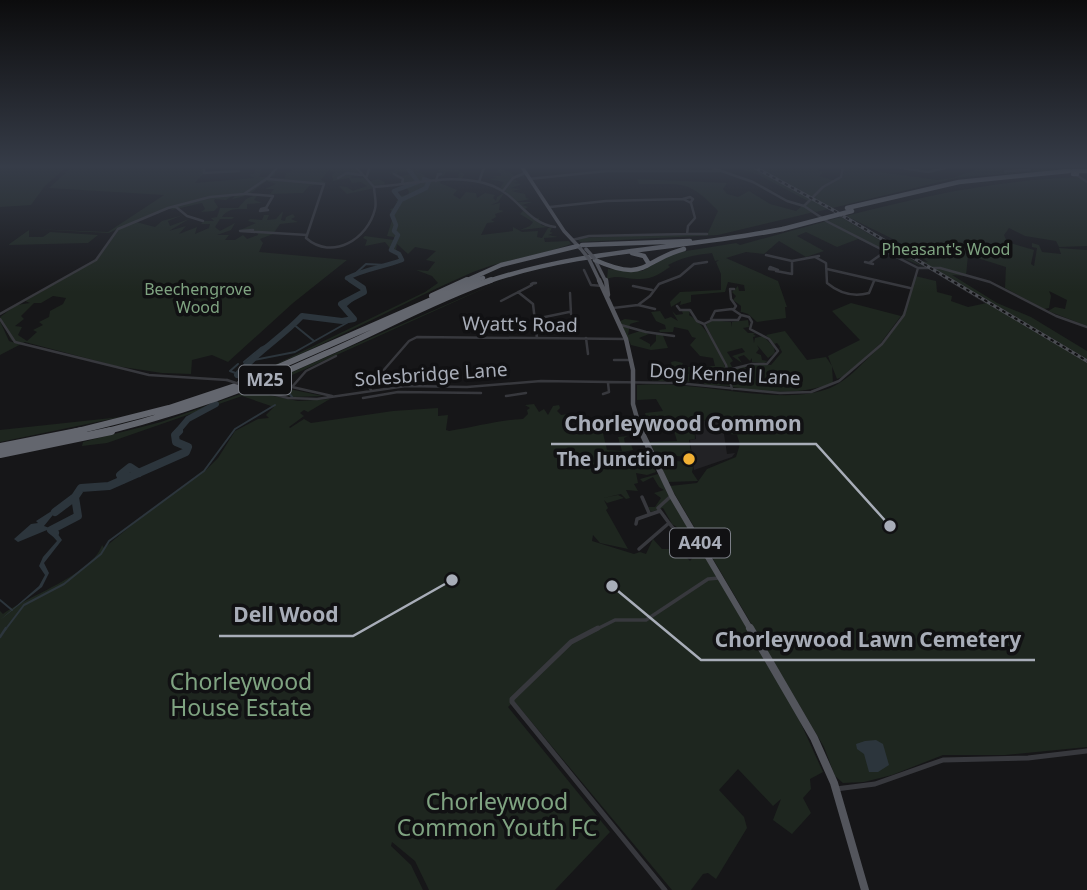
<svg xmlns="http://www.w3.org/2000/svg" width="1087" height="890" font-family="'Noto Sans',sans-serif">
<rect width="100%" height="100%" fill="#161618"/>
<path fill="#222225" d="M 826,204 L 1087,359 L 1087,365 L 822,205 Z
M 718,420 L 722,421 L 727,454 L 735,453 L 732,457 L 694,470 L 690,440 L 696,439 L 694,421 Z"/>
<path fill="#1e261f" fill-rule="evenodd" d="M 0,167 L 66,167 L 44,187 L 31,205 L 0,207 Z
M 72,167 L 203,167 L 203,174 L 195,183 L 254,178 L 249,175 L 254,173 L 256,167 L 263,167 L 259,177 L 266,177 L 278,167 L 284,168 L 275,171 L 275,175 L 265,180 L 285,178 L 286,173 L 293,171 L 289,167 L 355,167 L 362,176 L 352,176 L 351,178 L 364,178 L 367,182 L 378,179 L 385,182 L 384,186 L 347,194 L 339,186 L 347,187 L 353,191 L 367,186 L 361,182 L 352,183 L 349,178 L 333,181 L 332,175 L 335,172 L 329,170 L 321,180 L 327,183 L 309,186 L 303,193 L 270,194 L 274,189 L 265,189 L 276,184 L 267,181 C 250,191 257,194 232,199 L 235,196 L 232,196 L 226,200 L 215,199 L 214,201 L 218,207 L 214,211 L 201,212 L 205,209 L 202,203 L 171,210 L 173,208 L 159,211 L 160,213 L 137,220 L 136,222 L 155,227 L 162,221 L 183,215 L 168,221 L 170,226 L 189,219 L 169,231 L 186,226 L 179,234 L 197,227 L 195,234 L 209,228 L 210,224 L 201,224 L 204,221 L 214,221 L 211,218 L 217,217 L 220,208 L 238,208 L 246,199 L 258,194 L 254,200 L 262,203 L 247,204 L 247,209 C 236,209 228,208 222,217 L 234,217 L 232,219 L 220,219 L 215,227 L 220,231 L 235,223 L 231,230 L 217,235 L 229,235 L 225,240 L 235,240 L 243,235 L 247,239 L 258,235 L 257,231 L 238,231 L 256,223 L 248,221 L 250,219 L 262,220 L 264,215 L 269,215 L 267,220 L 276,219 L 282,212 L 288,212 L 283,212 L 281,220 L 285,221 L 286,217 L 293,214 L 295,217 L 291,219 L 298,222 L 280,224 L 273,234 L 260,239 L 263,243 L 259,252 L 347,260 L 293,303 L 228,362 L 212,355 L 192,360 L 191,374 L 162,373 L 116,366 L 25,342 L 0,355 L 0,321 L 9,341 L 16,343 L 11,340 L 0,317 L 16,305 L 30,303 L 25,301 L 97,260 L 121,227 L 109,233 L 31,229 L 108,232 L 164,195 L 49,188 ZM 53,296 L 66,298 L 63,304 L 50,311 L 49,317 L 39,322 L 43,325 L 33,330 L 37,332 L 27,341 L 18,335 L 22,327 L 15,326 L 24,319 L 21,316 L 34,303 L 41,303 Z
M 400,167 L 418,167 L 420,169 L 419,172 L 425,176 L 423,179 L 426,180 L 458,178 L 459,172 L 448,171 L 442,177 L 438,171 L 443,168 L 454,171 L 460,168 L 458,171 L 464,174 L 462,180 L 442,180 L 440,183 L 457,190 L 453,195 L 460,199 L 466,192 L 476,193 L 477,198 L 485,193 L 495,195 L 493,198 L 496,201 L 497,197 L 504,193 L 498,202 L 491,205 L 500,203 L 499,210 L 504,211 L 495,214 L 496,217 L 491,220 L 495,222 L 487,223 L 481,235 L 513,231 L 513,227 L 522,232 L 538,231 L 537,237 L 542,238 L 548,228 L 552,227 L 550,232 L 553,233 L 548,235 L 558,237 L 544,238 L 545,242 L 569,241 L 571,244 C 539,256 504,259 473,272 C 404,302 338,339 268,368 L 425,292 L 438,283 L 432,276 L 416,270 L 428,271 L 435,262 L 426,260 L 436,251 L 415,247 L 408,254 L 397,244 L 396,250 L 401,253 L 394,253 L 385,242 L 365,246 L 367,240 L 363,238 L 365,236 L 394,240 L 394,237 L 387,236 L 394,214 L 390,209 L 400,207 L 396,201 L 401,198 L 399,196 L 408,195 L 409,191 L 406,188 L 409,184 L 403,183 L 403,179 L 395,178 L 410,174 L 409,171 L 398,172 L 395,175 L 388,173 Z
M 499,167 L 516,176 L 522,173 L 524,176 L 514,179 L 518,182 L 513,183 L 522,184 L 511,188 L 522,189 L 511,191 L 525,194 L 526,198 L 530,199 L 516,202 L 532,202 L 522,205 L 528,207 L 525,209 L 533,217 L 532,219 L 539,218 L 538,221 L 543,222 L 541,225 L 548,227 L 520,230 L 530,226 L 533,222 L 520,214 L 523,211 L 506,192 L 500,188 L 504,182 L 488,179 L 498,178 L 490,176 L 501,176 L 501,173 L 496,173 Z
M 735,167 L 809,167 L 824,172 L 819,176 L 836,181 L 843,174 L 844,167 L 937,180 L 953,178 L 983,167 L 997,167 L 1006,172 L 1032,171 L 1030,167 L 1062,167 L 1066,170 L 960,177 L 816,212 L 804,206 L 808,201 L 759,175 Z
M 1077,177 L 1087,183 L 1087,246 L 1059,247 L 1056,241 L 1025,236 L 1009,228 L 1004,235 L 1007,242 L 1034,250 L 1031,264 L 1034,266 L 1037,248 L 1032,247 L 1032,243 L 1039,245 L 1042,252 L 1061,254 L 1059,248 L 1087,250 L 1087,326 L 1048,311 L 1055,307 L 1065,309 L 1067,300 L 1049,291 L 1051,296 L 1049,308 L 1044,309 L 1005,288 L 1006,267 L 968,255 L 966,276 L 952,275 L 997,303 L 1031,317 L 1087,351 L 1087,359 L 921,261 L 928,262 L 897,241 L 846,216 C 927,195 993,181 1077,177 Z
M 637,179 L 727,183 L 723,189 L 727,194 L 738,197 L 749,191 L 770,204 L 796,211 L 802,206 L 814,212 L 718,235 L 580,242 L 577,238 L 708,233 L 718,211 C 687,178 682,185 639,184 Z
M 841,217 L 924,267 L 858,239 L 837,247 L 806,232 L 797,236 L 824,251 L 806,257 L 779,241 L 764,254 L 746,252 L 726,258 L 778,281 L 787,307 L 785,307 L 786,318 L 757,322 L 748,314 L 736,310 L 741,312 L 741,306 L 733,300 L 736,296 L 732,292 L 738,286 L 739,291 L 745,291 L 744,285 L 728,282 L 725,292 L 691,295 L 691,302 L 680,305 L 681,301 L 671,307 L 670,302 L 680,292 L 721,290 L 721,274 L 716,262 L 719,260 L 715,261 L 712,253 C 695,255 683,257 668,265 L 670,267 C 660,273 654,279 640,279 C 627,280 619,274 607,279 L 608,269 L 642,271 L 674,253 L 736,243 L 740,245 Z
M 29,230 L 29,237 L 43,237 L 50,232 L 98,235 L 88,243 L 8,245 Z
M 915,276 L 936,281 L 937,292 L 952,296 L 951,301 L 968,307 L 987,303 L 1087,362 L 1087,747 L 1005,755 L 943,755 L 892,775 L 864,782 L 843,783 L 835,776 L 824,747 L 670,486 L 697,483 L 707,469 L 736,457 L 740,444 L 737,435 L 724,433 L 722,420 L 694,421 L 695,439 L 689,440 L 691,452 L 686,451 L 686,457 L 668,455 L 666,460 L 687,462 L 687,466 L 693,467 L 692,472 L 698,481 L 668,482 L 650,442 L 677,441 L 672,424 L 659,425 L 647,420 L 645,413 L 663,411 L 656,399 L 637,400 L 637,385 C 696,379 782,408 830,388 C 844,382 854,372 864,362 C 897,332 904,318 915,276 Z
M 503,280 L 270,385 L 323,396 L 294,397 L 258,387 Z
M 851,303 L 901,316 L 880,344 L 844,376 L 837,379 L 828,356 L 860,340 L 832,311 Z
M 660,311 L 665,319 L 671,317 L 678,321 L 672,311 L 676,315 L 683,314 L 682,311 L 690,311 L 689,315 C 706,325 722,354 727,373 L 719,374 L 720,381 L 729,381 L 730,386 L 706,385 L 702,382 L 652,381 L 650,374 L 663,374 L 663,369 L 673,372 L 671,362 L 675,361 L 683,363 L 680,369 L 676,369 L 689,374 L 687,367 L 696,367 L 697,375 L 705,379 L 714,377 L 715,373 L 710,369 L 701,371 L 702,366 L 715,366 L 713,358 L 700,356 L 690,345 L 696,338 L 692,337 L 688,330 L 674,327 L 673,332 L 660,332 L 659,330 L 666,329 L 665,325 L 656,321 L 651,312 Z
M 625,319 L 640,321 L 630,324 L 628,335 L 640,331 L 649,334 L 639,338 L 650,344 L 650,347 L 656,341 L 656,334 L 662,333 L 668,348 L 651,350 L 631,345 L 620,321 Z
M 711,320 L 731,322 L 732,327 L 732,322 L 748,320 L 749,327 L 743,328 L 748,333 L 756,333 L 753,334 L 756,336 L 753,337 L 754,343 L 755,338 L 763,336 L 774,347 L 775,353 L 768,358 L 757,345 L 759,349 L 756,353 L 761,355 L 762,360 L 768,361 L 764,363 L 752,362 L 752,358 L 750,361 L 744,355 L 738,357 L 742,363 L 732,356 L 745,352 L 742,348 L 727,352 L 733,361 L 730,363 L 732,367 L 728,368 L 706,325 Z
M 785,331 L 807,360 L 826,357 L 832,366 L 833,383 C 801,395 766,393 733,387 L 729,371 L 734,370 L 734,368 L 745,367 L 746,369 L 742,370 L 744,374 L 750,373 L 746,365 L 771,365 L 782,352 L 780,348 L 778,350 L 780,347 L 777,343 L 774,344 L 766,335 Z
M 249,391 L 298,401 L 330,399 L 308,412 L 304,410 L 300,413 L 304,416 L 289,427 L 290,428 L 304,419 L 311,423 L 393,411 L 438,408 L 438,416 L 448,415 L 446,430 L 449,431 C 475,427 499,420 523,419 L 528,414 L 527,410 L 530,408 L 525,405 L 534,404 L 539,412 L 544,409 L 548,415 L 553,406 L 559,405 L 560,408 L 557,411 L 561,415 L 568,414 L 571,429 L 595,426 L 597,430 L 602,429 L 607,450 L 622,451 L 618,437 L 628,436 L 624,438 L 625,444 L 631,444 L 633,450 L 623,452 L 650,458 L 656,472 L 647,475 L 636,473 L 638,483 L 634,484 L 638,491 L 626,490 L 630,498 L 626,499 L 621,494 L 603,498 L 618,495 L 624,498 L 607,503 L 604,500 L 608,508 L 606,510 L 628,549 L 600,543 L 593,535 L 592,541 L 634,554 L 640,552 L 646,554 L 653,539 L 662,549 L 669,549 L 675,545 L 670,539 L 672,537 L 680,542 L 677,547 L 690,561 L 696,553 L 683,540 L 686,540 L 683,531 L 672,524 L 663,508 L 651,512 L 648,507 L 655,507 L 661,498 L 654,493 L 664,490 L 659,487 L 653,477 L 643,482 L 640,479 L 658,474 L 792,704 L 823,772 L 810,779 L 811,789 L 803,798 L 811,813 L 792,834 L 773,820 L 781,799 L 773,806 L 738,769 L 719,790 L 744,817 L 747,828 L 716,879 L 708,873 L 703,874 L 691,890 L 672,890 L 514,701 L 508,707 L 610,832 L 555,890 L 429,890 L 415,861 L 392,842 L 391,846 L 411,865 L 423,890 L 0,890 L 0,611 L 3,614 C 28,596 93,574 102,545 L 104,548 L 144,515 L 206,470 L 218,458 L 235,431 L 258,419 L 269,418 L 266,415 L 274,407 L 242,396 L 107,443 L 82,446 L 83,442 L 161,422 Z
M 121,417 L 0,442 L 0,430 Z"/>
<path fill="#2c353c" d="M 61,505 L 44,526 L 55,530 L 62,540 L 44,563 L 49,573 L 42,587 L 0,620 L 39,586 L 45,575 L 39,566 L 43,557 L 57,541 L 47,530 L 18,542 L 14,539 L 31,524 L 38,523 L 36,521 Z
M 865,741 L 876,740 L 883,744 L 889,765 L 878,772 L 869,772 L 864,754 L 857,749 L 856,744 Z"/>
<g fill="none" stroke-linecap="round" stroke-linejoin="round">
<path stroke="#2c353c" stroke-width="2" d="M 356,273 L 366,264 L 386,265
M 343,308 L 355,298
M 293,324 L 314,341
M 249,361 L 295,352 L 352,320
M 244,362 L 261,348 L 276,341
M 238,364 L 230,371 L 238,374
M 266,387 L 288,392 L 293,398
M 0,600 L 12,610
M 5,630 L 24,605 L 64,584 L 101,554 L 109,541 L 204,471 L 235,429 L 275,405"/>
<path stroke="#2c353c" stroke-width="2.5" d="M 0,637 L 6,628"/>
<path stroke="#2c353c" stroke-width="4.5" d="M 401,200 L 394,191 L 418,182 L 407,167
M 354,282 L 347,278 C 365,269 383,267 402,260 L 399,254 L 391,250 L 398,235 L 394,231 L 396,225 L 392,215 L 401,200 L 426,188 L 429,181 L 424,179"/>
<path stroke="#2c353c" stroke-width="6" d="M 237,375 C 256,353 282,337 302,316 L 342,321 L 354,319 L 341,304 L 364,292 L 363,288 L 351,280
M 177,432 L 188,419 L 216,404"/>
<path stroke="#2c353c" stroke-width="8" d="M 123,480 L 120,475 L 130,467 L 139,473
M 55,512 L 75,497
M 55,533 L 51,530 L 78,516 L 75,497 L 81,488 L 109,486 L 186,452 L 188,447 L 176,442 L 175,435 L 179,431"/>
<path stroke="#37383d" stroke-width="2.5" d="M 204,167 L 204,173 L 239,171
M 356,167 L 374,187 C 412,185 456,171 493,186 C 518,196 527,223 555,227
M 710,167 L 753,182 L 787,201 L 804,206 L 828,222 L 918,268 L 940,268 L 990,282 L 1056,316 L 1087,327
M 896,167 L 928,172 L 949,167
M 1005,171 L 1030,170 L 1028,167
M 394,174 L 403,179 L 402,184
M 1075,174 L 1087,182
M 338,178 L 347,173 L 361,175
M 366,178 L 370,167
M 268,179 L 324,184 L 306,238 C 332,261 368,239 375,209 C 377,202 374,194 374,187
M 529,179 L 607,171 L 719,171
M 436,181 L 438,174 L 441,174 L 439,175
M 479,182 L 484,167
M 503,191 L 513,178 L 525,173
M 246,194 L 273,196 L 266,208
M 683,199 L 690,197 L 693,199 L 691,202
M 804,206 L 823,187 L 841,177 L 843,167
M 176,207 L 187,216 L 203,221
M 550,207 L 606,201 L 683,199 L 691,203 L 695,218 L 688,226 L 687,234 L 707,234
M 265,208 L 268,210 L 260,211 L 261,209 Z
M 253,230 L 240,231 L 307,235
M 572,240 L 589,236 L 687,234
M 766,255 L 792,261 L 819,256
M 815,257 L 826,263 L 827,283 C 839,293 854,297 869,293 L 874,281
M 865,262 L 873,264
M 869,263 L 886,251
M 770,267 L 778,270 L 769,269 Z
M 827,269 L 910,288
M 584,270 L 591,285 L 603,286
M 776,271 L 792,274 L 792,261
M 533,283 L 536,283 L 531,284 Z
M 633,286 L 652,290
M 734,289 L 730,289 L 731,299 L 736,306 L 734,309
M 518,292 L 533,304 L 537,338
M 570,293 L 571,314
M 501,301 L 532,285
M 638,305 L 655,309
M 677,306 L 680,310 L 690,310 L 697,321 L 704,324
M 613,308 L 638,305 L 650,296 L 659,284 L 680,276 L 694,264 L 707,262
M 0,314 L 96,260 L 118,229 L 168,208 L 210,197 L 244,194 L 269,177 L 277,167
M 741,315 L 749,317 L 752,322 L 750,329 L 769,339 L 778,351 L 767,364 L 753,364
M 0,319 L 15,342 L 149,375 L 227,380
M 535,319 L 569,312
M 711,319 L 715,311 L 732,309 L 741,315 L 738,320 L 712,320 L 704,324 L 726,365 L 732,389
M 621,325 L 646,332 L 674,336
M 586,338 L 588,354
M 614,360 L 632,360
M 728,370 L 752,364
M 371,390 L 369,387 L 409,341 L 417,337 L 626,339
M 260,391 L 288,398 L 317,399 L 406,386 L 467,387 L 541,381 L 677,383 L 780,393 L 811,392 L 839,381 L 882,344 L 904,315 L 918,268
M 603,394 L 609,392 L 608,383
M 332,396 L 292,387 L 306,371 L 336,356
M 506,396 L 526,393
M 363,398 L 398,392 L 481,393"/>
<path stroke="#37383d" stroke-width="3.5" d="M 642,497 L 649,513
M 669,523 L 681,538 L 675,537 L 674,531
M 636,524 L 637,519 L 660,511
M 680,539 L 692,554
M 639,549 L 669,523 L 658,508 L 671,496
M 595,630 L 615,620 L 646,620 L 708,579 L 719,578"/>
<path stroke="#37383d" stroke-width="5" d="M 598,628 L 571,642 L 512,699 L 512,702 L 665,890
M 836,789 L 875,784 L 943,760 L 1028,758 L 1087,751"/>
<path stroke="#53555c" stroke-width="3.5" d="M 522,167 L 564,231 L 580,248
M 594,258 L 606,282
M 589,259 L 600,282"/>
<path stroke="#53555c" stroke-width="4.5" d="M 599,280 L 626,339 L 633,370 L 633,404 L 641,432
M 606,280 L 608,295"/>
<path stroke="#53555c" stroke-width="6" d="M 641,431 L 672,496 L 751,630"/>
<path stroke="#53555c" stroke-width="8" d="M 750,628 L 814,738 L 834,783 L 865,890"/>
<path stroke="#63666e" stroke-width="4.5" d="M 1073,171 L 1087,171
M 847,208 L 959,182 L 1069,171
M 582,245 L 690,241
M 632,253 L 644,256 L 649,264
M 595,260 C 647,283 640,261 684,249
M 463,282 L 501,265 L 578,246
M 473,282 L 483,278
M 486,282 C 582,249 684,249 783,229"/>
<path stroke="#63666e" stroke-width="6" d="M 432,296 L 467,280
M 74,432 L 169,408 L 235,386 L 477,280
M 104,432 C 180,413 254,387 325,354 C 381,330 434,300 491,280"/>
<path stroke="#63666e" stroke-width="8" d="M 0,447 L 82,431
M 0,454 L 111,431"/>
<g stroke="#4a4c52" stroke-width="3.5">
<path id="rail" d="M 754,167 L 833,210 L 1087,361"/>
</g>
<use href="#rail" stroke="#111113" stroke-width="2" stroke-dasharray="3.5" stroke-linecap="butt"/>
<path stroke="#37383d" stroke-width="2.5" d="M 227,380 L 260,391"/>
<path stroke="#53555c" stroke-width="3.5" d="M 580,248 L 589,259
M 586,249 L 594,258"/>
<path stroke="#63666e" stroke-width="4.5" d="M 1073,174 L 1077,174
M 783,229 L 852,211"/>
</g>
<linearGradient id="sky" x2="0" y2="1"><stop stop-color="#0c0c0d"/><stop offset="0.57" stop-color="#363c48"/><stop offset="1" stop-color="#363c48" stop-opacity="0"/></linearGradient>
<rect width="1087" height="292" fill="url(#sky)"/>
<circle fill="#f2b134" stroke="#111113" stroke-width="2.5" cx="689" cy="459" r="7"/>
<g text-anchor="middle" stroke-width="7" stroke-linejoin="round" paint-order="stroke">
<g font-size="16" fill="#7fa381" stroke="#111113">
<text x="946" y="255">Pheasant's Wood</text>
<text x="198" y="295">Beechengrove<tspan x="198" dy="18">Wood</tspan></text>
</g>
<g fill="#111113" stroke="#7b7e86" stroke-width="2">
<rect x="239" y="365.5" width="52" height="29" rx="5"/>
<rect x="670" y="528.5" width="60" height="29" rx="5"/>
</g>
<g font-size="18" font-weight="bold" fill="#a8adb8">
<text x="265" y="386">M25</text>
<text x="700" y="549">A404</text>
</g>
<g font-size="19" fill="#a8adb8" stroke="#111113">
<text transform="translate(520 324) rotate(1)" y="7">Wyatt's Road</text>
<text transform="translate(431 374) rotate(-4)" y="7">Solesbridge Lane</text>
<text transform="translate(725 374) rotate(3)" y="7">Dog Kennel Lane</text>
</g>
<g font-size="19" font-weight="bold" fill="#a8adb8" stroke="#111113" text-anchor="end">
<text x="675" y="466">The Junction</text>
</g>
<g font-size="23" fill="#7fa381" stroke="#111113">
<text x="241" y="690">Chorleywood<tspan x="241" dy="26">House Estate</tspan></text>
<text x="497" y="810">Chorleywood<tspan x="497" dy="26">Common Youth FC</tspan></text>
</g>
</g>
<path fill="none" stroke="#a8adb8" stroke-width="2.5" d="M890 526L816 444H551M452 580L353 636H219M612 586L701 660H1035"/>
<g fill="#a8adb8" stroke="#111113" stroke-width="2.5">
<circle cx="890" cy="526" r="7"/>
<circle cx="452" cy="580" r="7"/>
<circle cx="612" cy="586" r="7"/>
</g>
<g font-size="21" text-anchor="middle" font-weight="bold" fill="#a8adb8" stroke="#111113" stroke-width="7" stroke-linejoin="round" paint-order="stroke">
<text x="683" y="431">Chorleywood Common</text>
<text x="286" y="622">Dell Wood</text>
<text x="868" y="647">Chorleywood Lawn Cemetery</text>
</g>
</svg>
